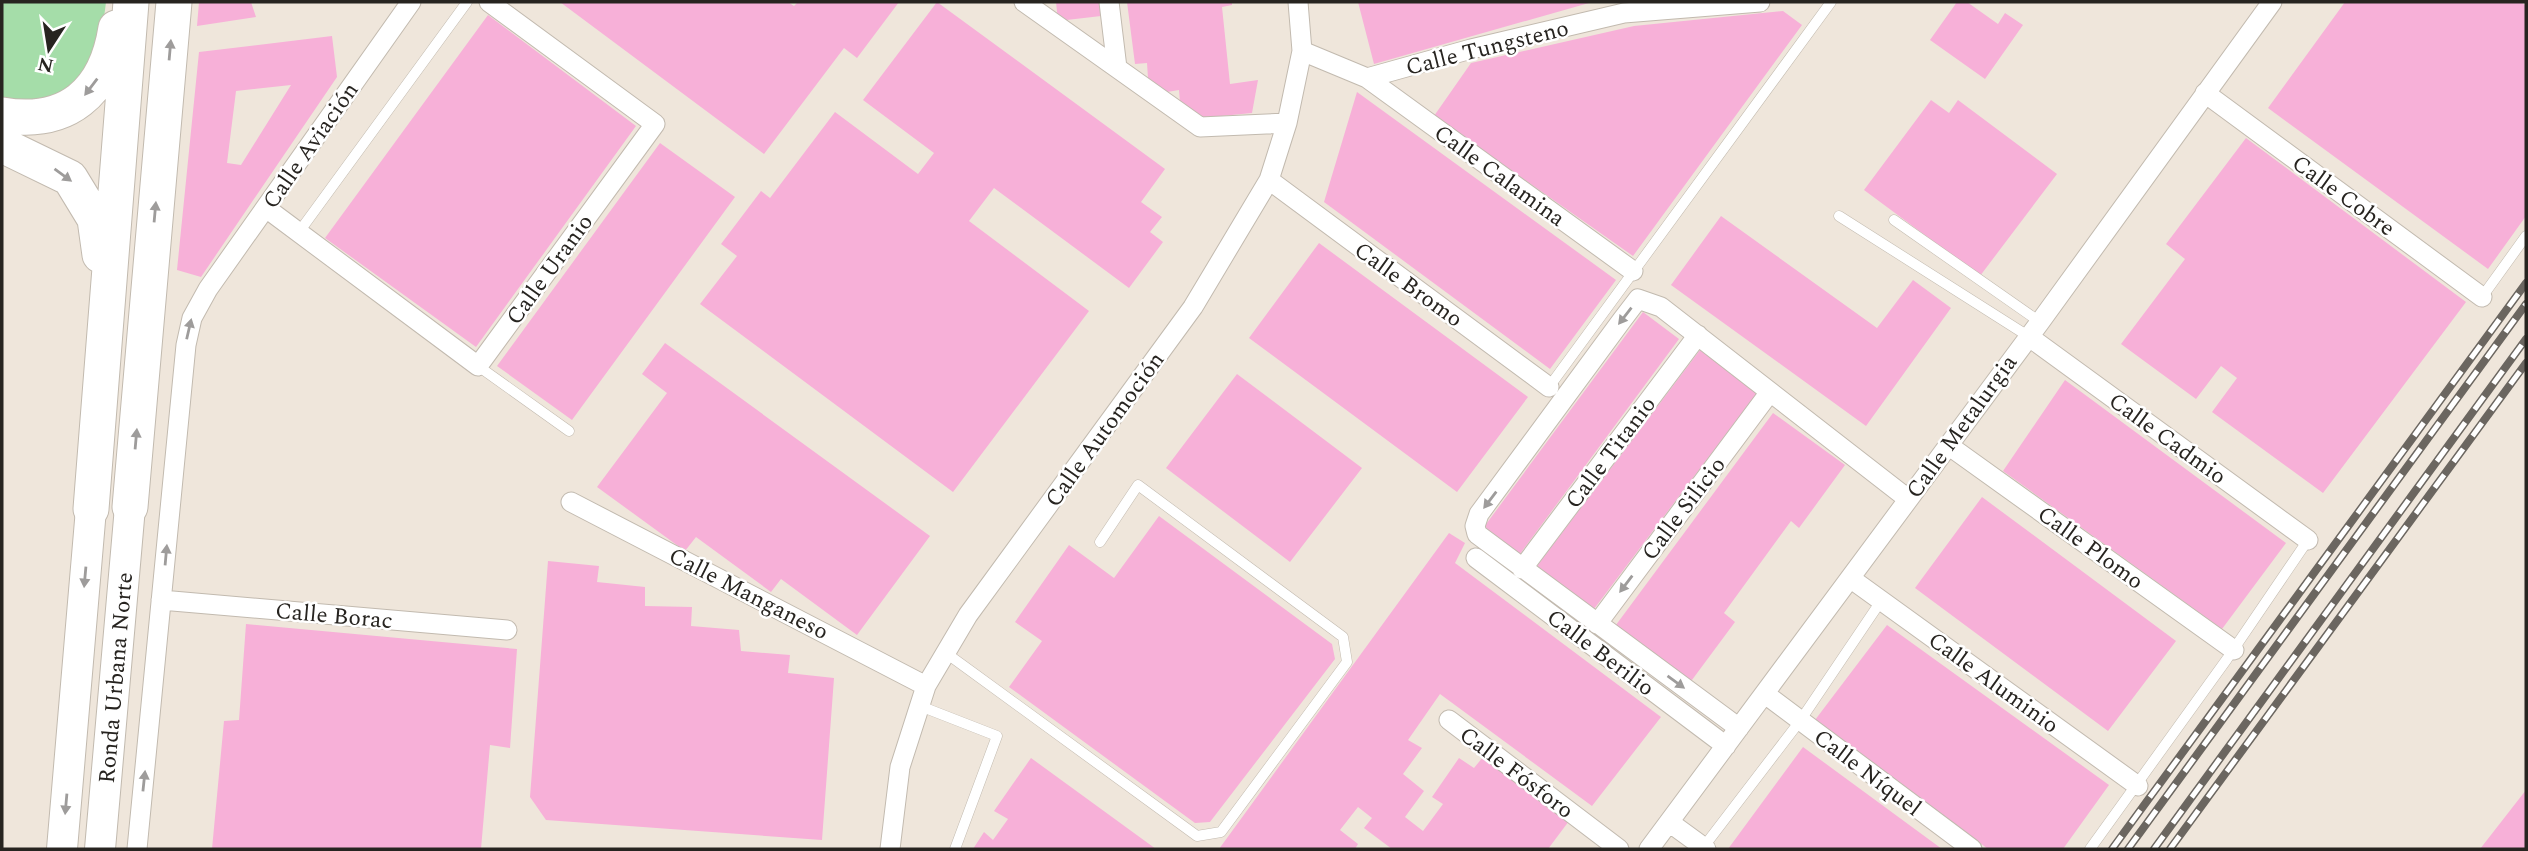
<svg xmlns="http://www.w3.org/2000/svg" width="2528" height="851" font-family="Spectral,serif">
<rect width="100%" height="100%" fill="#efe6db"/>
<path fill="#a5dda9" d="M 2,2 L 106,2 C 99,65 75,116 2,97 Z"/>
<path fill="#f7b0d8" fill-rule="evenodd" d="M 199,2 L 251,2 L 256,17 L 197,26 Z
M 560,2 L 788,2 L 794,6 L 798,2 L 899,2 L 857,58 L 844,48 L 764,154 Z
M 937,2 L 1165,169 L 1141,202 L 1162,217 L 1150,232 L 1163,242 L 1129,288 L 994,188 L 969,221 L 1089,311 L 953,492 L 700,304 L 737,256 L 721,244 L 761,191 L 770,198 L 835,112 L 918,174 L 934,153 L 863,100 Z
M 1056,2 L 1099,2 L 1101,16 L 1058,21 Z
M 1127,2 L 1232,2 L 1232,5 L 1222,7 L 1230,84 L 1258,80 L 1252,113 L 1201,118 L 1180,102 L 1179,90 L 1167,92 L 1148,78 L 1147,63 L 1135,64 Z
M 1358,2 L 1588,2 L 1589,3 L 1374,64 Z
M 1957,2 L 1967,2 L 1998,24 L 2005,13 L 2023,25 L 1985,79 L 1930,40 Z
M 2345,2 L 2521,2 L 2526,6 L 2526,216 L 2488,269 L 2268,108 Z
M 1783,11 L 1802,25 L 1633,256 L 1434,116 L 1471,63 L 1634,26 Z
M 488,15 L 636,126 L 476,347 L 325,238 Z
M 332,36 L 337,77 L 201,277 L 177,270 L 199,52 ZM 291,85 L 241,165 L 227,163 L 236,91 Z
M 1357,92 L 1616,280 L 1550,369 L 1324,202 Z
M 1931,100 L 1949,113 L 1958,100 L 2057,174 L 1980,276 L 1864,190 Z
M 2246,138 L 2466,302 L 2323,493 L 2212,412 L 2237,378 L 2221,366 L 2196,399 L 2121,344 L 2185,259 L 2166,244 Z
M 660,143 L 735,197 L 572,420 L 497,366 Z
M 1721,216 L 1877,328 L 1913,280 L 1951,308 L 1866,426 L 1671,285 Z
M 1319,243 L 1528,397 L 1457,492 L 1249,338 Z
M 1643,312 L 1679,339 L 1517,558 L 1481,531 Z
M 665,343 L 930,536 L 857,635 L 781,579 L 771,592 L 696,537 L 685,551 L 597,487 L 667,393 L 642,374 Z
M 1700,350 L 1757,393 L 1591,613 L 1534,570 Z
M 1237,374 L 1362,468 L 1290,562 L 1166,468 Z
M 2065,380 L 2286,543 L 2222,629 L 2003,471 Z
M 1773,413 L 1845,465 L 1799,528 L 1791,521 L 1724,613 L 1735,622 L 1689,684 L 1613,629 Z
M 1982,497 L 2176,641 L 2108,731 L 1915,588 Z
M 1159,516 L 1332,644 L 1335,659 L 1210,822 L 1195,823 L 1009,687 L 1042,641 L 1015,622 L 1069,545 L 1114,578 Z
M 1449,533 L 1465,543 L 1455,563 L 1661,717 L 1592,806 L 1440,694 L 1408,740 L 1422,748 L 1403,774 L 1424,791 L 1405,817 L 1423,831 L 1443,804 L 1432,797 L 1459,758 L 1474,768 L 1483,757 L 1569,821 L 1548,849 L 1392,849 L 1364,828 L 1372,818 L 1358,807 L 1340,830 L 1358,844 L 1355,849 L 1219,849 Z
M 548,561 L 599,566 L 597,582 L 645,587 L 645,606 L 692,607 L 691,626 L 739,630 L 741,651 L 790,655 L 788,673 L 834,678 L 822,840 L 546,820 L 530,797 Z
M 246,624 L 517,649 L 510,748 L 490,745 L 481,849 L 212,849 L 224,721 L 239,720 Z
M 1887,625 L 2109,785 L 2063,849 L 1988,849 L 1815,720 Z
M 1803,747 L 1942,849 L 1728,849 Z
M 1031,758 L 1156,849 L 973,849 L 984,832 L 993,840 L 1008,819 L 994,811 Z
M 2526,790 L 2526,849 L 2480,849 Z"/>
<g fill="none" stroke-linecap="round" stroke-linejoin="round">
<g stroke="#c2baaf" stroke-width="11">
<path id="service" d="M 1839,216 L 2028,336
M 1894,220 L 2040,322
M 299,232 L 467,2
M 2482,297 L 2526,236
M 478,366 L 569,431
M 1549,387 L 1831,2
M 946,653 L 1197,836 L 1221,832 L 1347,662 L 1343,637 L 1138,485 L 1100,542
M 920,706 L 997,736 L 955,849
M 1702,849 L 1800,721 L 1881,601
M 2090,849 L 2227,659 L 2308,540"/>
</g>
<g stroke="#c2baaf" stroke-width="21">
<path id="minor" d="M 1024,2 L 1117,68
M 1109,2 L 1117,68 L 1200,127 L 1287,123
M 1302,51 L 1367,78 L 1471,49 L 1624,13 L 1760,2
M 1367,78 L 1633,271
M 2205,93 L 2482,297
M 1269,180 L 1549,387
M 266,208 L 478,366 L 655,124 L 489,2
M 2028,336 L 2308,540
M 1948,445 L 2234,650
M 571,502 L 926,686
M 1476,558 L 1726,746
M 1522,569 L 1698,335
M 1850,578 L 2138,786
M 161,600 L 507,630
M 1597,624 L 1770,392
M 1765,694 L 1972,849
M 1449,720 L 1619,849
M 1739,728 L 1477,534 L 1475,526 L 1479,514 L 1622,320 L 1638,299 L 1661,307 L 1908,499
M 1669,822 L 1706,849
M 137,849 L 186,345 L 192,318 L 208,289 L 411,2
M 890,849 L 900,767 L 926,686 L 968,615 L 1193,307 L 1269,180 L 1287,123 L 1302,51 L 1298,2
M 1649,849 L 2040,322 L 2272,2"/>
</g>
<g stroke="#c2baaf" stroke-width="32">
<g id="primary">
<path d="M 62,849 L 91,509"/>
<path id="s1" d="M 100,849 L 130,507"/>
</g>
</g>
<g stroke="#c2baaf" stroke-width="37">
<path id="motorway" d="M 2,115 C 67,126 106,93 116,28
M 2,145 L 70,178 L 95,219 L 100,255
M 130,507 L 174,2
M 91,509 L 131,2"/>
</g>
<use href="#service" stroke="#fff" stroke-width="10"/>
<use href="#minor" stroke="#fff" stroke-width="19"/>
<use href="#primary" stroke="#fff" stroke-width="30"/>
<use href="#motorway" stroke="#fff" stroke-width="35"/>
<g stroke="#6b6660" stroke-width="8">
<path id="rail" d="M 2112,849 L 2526,283
M 2128,849 L 2526,304
M 2154,849 L 2526,339
M 2170,849 L 2526,363"/>
</g>
<use href="#rail" stroke="#fff" stroke-width="5" stroke-dasharray="16" stroke-linecap="butt"/>
</g>
<defs><path id="oneway-solid" d="M-6-.8H1V-3.2L6.5 0L1 3.2V.8H-6Z" transform="scale(1.75)"/></defs>
<g fill="#9e9c9b">
<use href="#oneway-solid" transform="translate(170 50) rotate(-85)"/>
<use href="#oneway-solid" transform="translate(91 87) rotate(127)"/>
<use href="#oneway-solid" transform="translate(63 175) rotate(36)"/>
<use href="#oneway-solid" transform="translate(155 212) rotate(-85)"/>
<use href="#oneway-solid" transform="translate(1625 316) rotate(128)"/>
<use href="#oneway-solid" transform="translate(189 329) rotate(-77)"/>
<use href="#oneway-solid" transform="translate(136 439) rotate(-85)"/>
<use href="#oneway-solid" transform="translate(1490 500) rotate(127)"/>
<use href="#oneway-solid" transform="translate(166 555) rotate(-85)"/>
<use href="#oneway-solid" transform="translate(85 577) rotate(95)"/>
<use href="#oneway-solid" transform="translate(1626 584) rotate(127)"/>
<use href="#oneway-solid" transform="translate(1676 682) rotate(36)"/>
<use href="#oneway-solid" transform="translate(144 781) rotate(-84)"/>
<use href="#oneway-solid" transform="translate(66 804) rotate(95)"/>
</g>
<g text-anchor="middle" stroke-width="5" stroke-linejoin="round" paint-order="stroke">
<g font-size="23" fill="#272420" stroke="#fff">
<text transform="translate(1487 47) rotate(-14)" y="8">Calle Tungsteno</text>
<text transform="translate(310 145) rotate(-55)" y="8">Calle Aviación</text>
<text transform="translate(1500 175) rotate(36)" y="8">Calle Calamina</text>
<text transform="translate(2344 195) rotate(36)" y="8">Calle Cobre</text>
<text transform="translate(549 269) rotate(-54)" y="8">Calle Uranio</text>
<text transform="translate(1409 284) rotate(36)" y="8">Calle Bromo</text>
<text transform="translate(1961 426) rotate(-54)" y="8">Calle Metalurgia</text>
<text transform="translate(1104 429) rotate(-54)" y="8">Calle Automoción</text>
<text transform="translate(2168 438) rotate(36)" y="8">Calle Cadmio</text>
<text transform="translate(1610 452) rotate(-53)" y="8">Calle Titanio</text>
<text transform="translate(1683 508) rotate(-53)" y="8">Calle Silicio</text>
<text transform="translate(2091 547) rotate(36)" y="8">Calle Plomo</text>
<text transform="translate(749 593) rotate(27)" y="8">Calle Manganeso</text>
<text transform="translate(334 615) rotate(5)" y="8">Calle Borac</text>
<text transform="translate(1601 652) rotate(37)" y="8">Calle Berilio</text>
<text dy="8" stroke="none"><textPath href="#s1" startOffset="172">Ronda Urbana Norte</textPath></text>
<text transform="translate(1994 682) rotate(36)" y="8">Calle Aluminio</text>
<text transform="translate(1517 772) rotate(37)" y="8">Calle Fósforo</text>
<text transform="translate(1868 772) rotate(37)" y="8">Calle Níquel</text>
</g>
</g>
<rect width="2528" height="851" fill="none" stroke="#272420" stroke-width="7"/>
<g transform="translate(49 49) rotate(192)" stroke="#ffffff" stroke-width="5" paint-order="stroke">
<path d="M0-5L12 26L0 18L-12 26Z" fill="#272420"/>
<text y="-10" font-size="19" font-weight="bold" text-anchor="middle" fill="#272420">N</text>
</g>
</svg>
